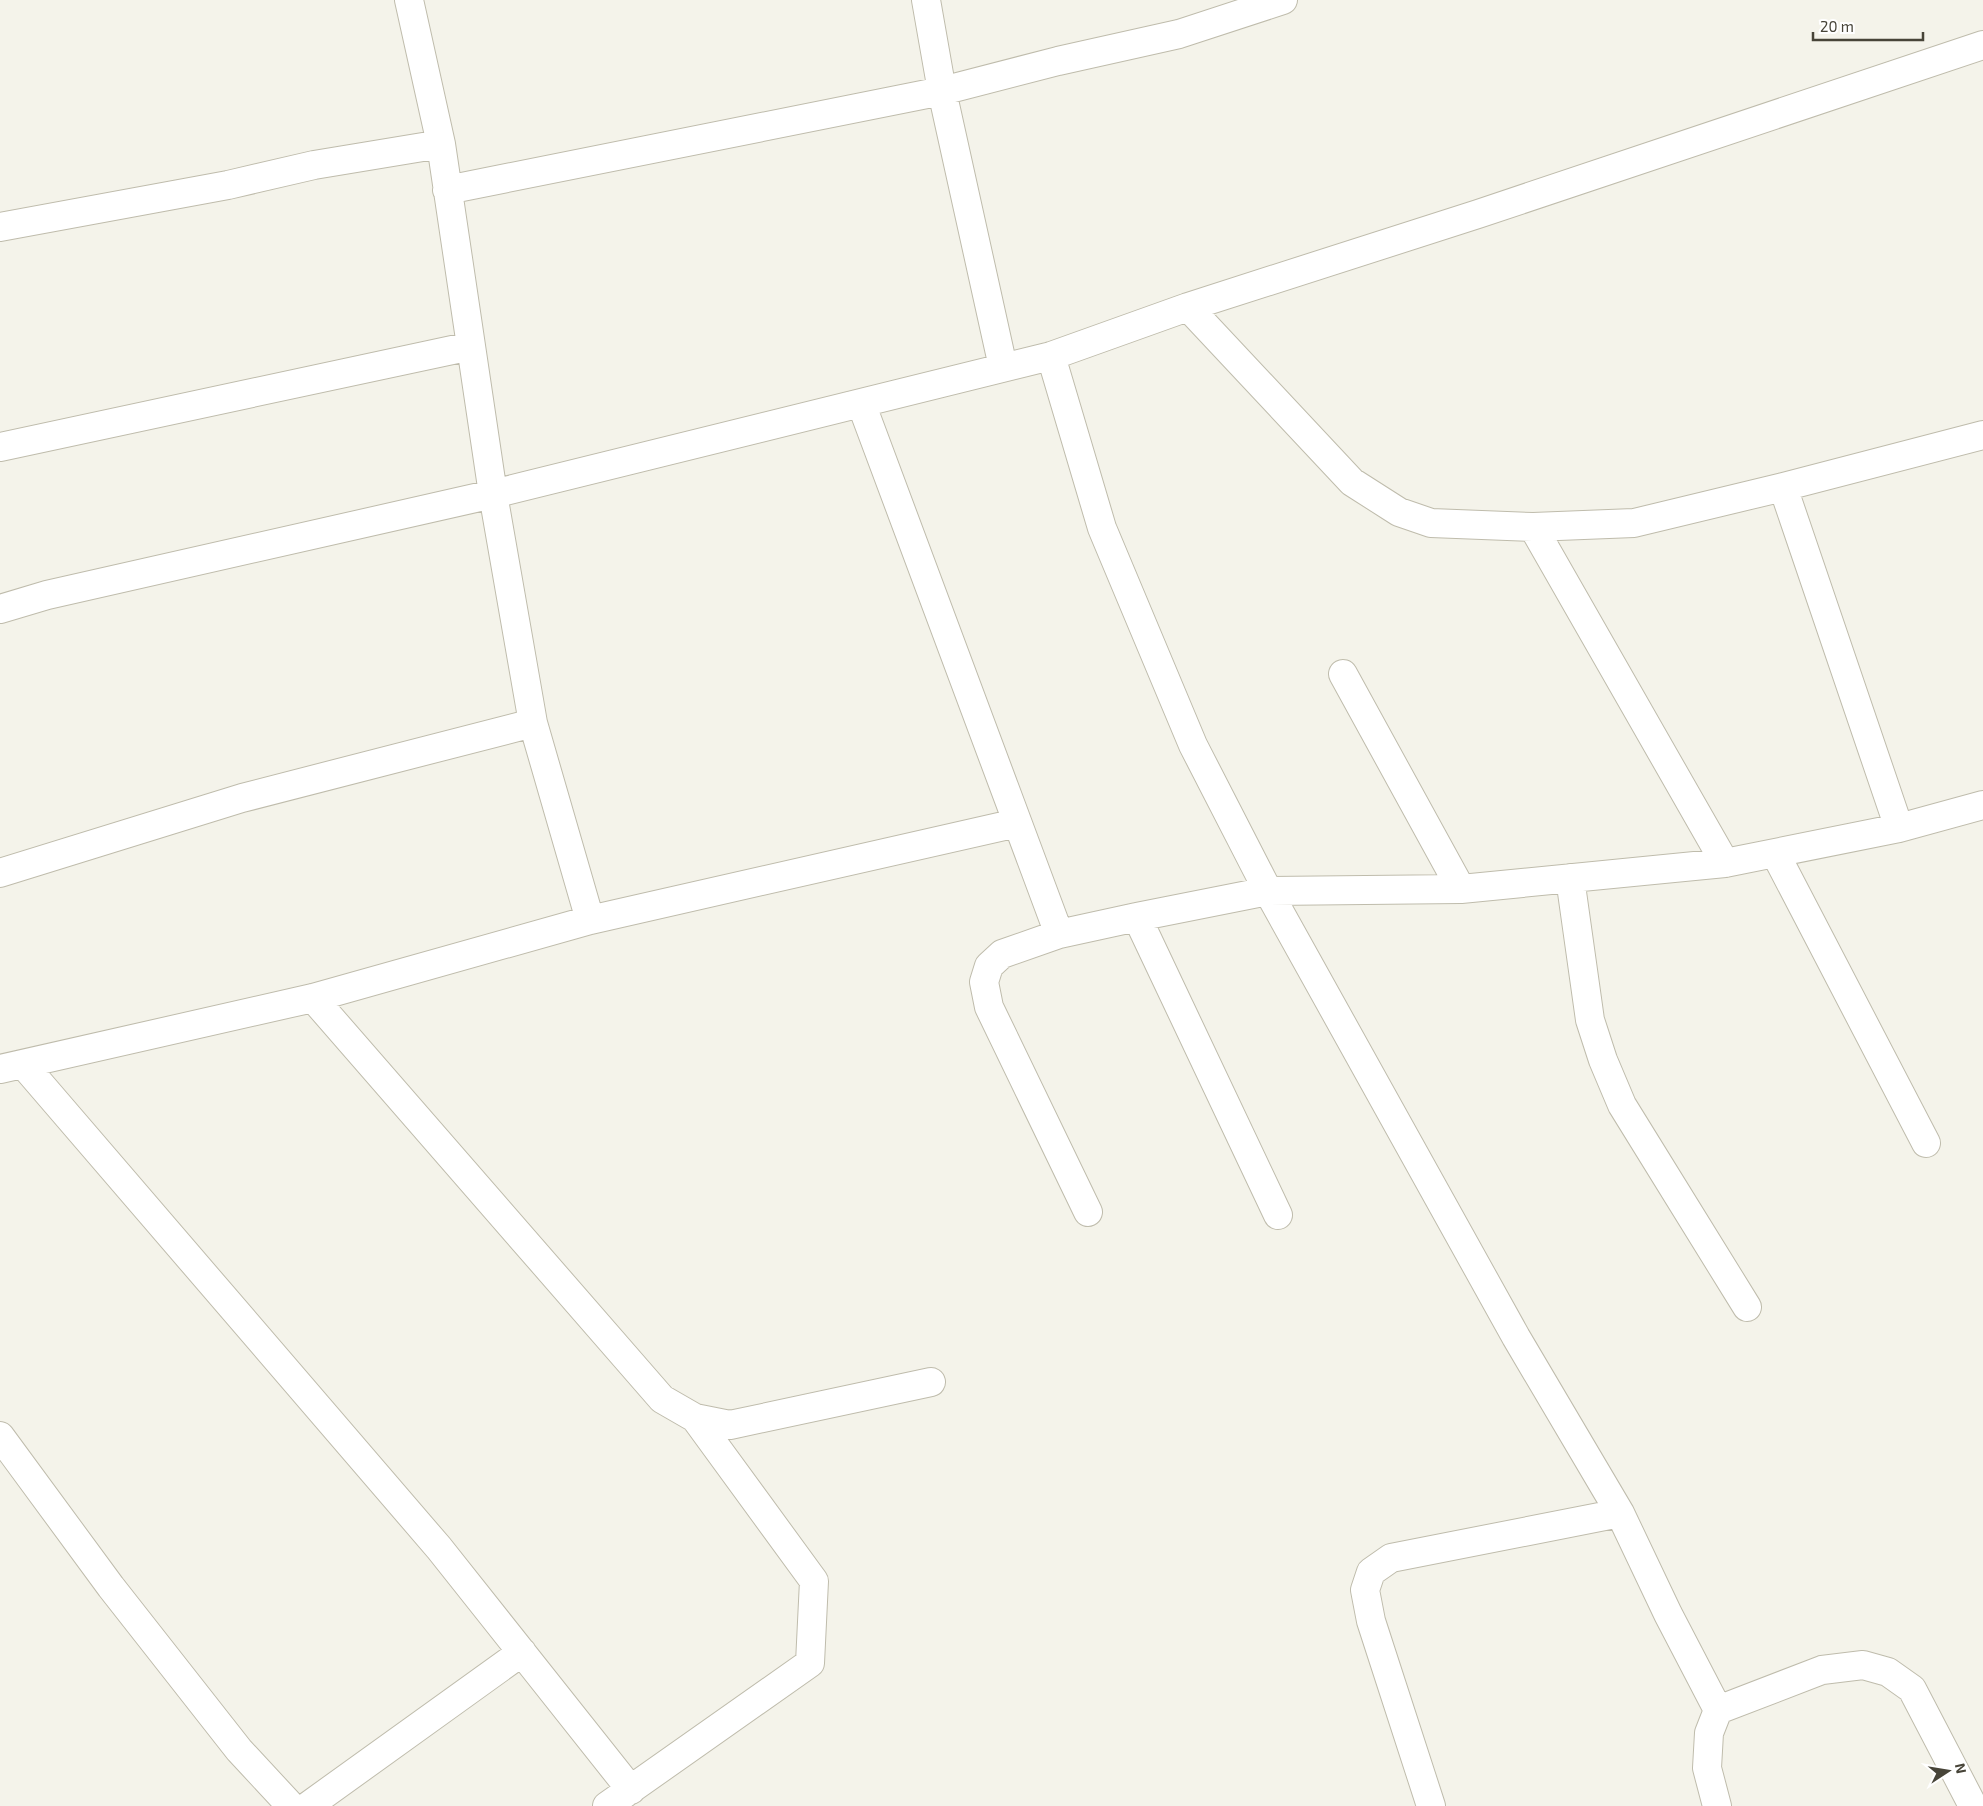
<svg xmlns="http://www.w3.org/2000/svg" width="1983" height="1806" font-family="'Exo 2',sans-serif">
<rect width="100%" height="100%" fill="#f4f3ea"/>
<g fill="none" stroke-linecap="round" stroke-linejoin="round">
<g stroke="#bfbcac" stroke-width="30">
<path id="minor" d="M 409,0 L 441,144 L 493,494 L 533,723 L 590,920
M 926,0 L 942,91 L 1003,367
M 447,190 L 942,91 L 1058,61 L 1179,34 L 1283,0
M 0,227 L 228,185 L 314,165 L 441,144
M 1188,307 L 1352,482 L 1399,512 L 1431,523 L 1533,527 L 1634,523 L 1783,487 L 1983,435
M 1051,356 L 1102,528 L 1193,745 L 1268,891 L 1516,1337 L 1620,1513 L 1668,1614 L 1718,1710
M 861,403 L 1059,934
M 0,447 L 471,346
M 1783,487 L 1899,828
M 1533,527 L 1725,863
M 0,609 L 47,595 L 493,494 L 1051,356 L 1188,307 L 1478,214 L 1983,45
M 1343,674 L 1461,889
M 1775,853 L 1926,1143
M 0,873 L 242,798 L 533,723
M 1570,878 L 1590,1020 L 1603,1060 L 1622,1105 L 1747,1307
M 1137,917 L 1278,1215
M 313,998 L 662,1399 L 695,1418 L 730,1425 L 931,1382
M 23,1064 L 439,1548 L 631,1790
M 0,1069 L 313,998 L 590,920 L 1017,823
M 1088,1212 L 989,1007 L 984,982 L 989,966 L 1002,954 L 1059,934 L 1137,917 L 1268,891 L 1461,889 L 1725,863 L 1899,828 L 1983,805
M 0,1436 L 111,1587 L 239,1750 L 291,1806
M 308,1806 L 522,1652
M 607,1806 L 810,1663 L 814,1581 L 695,1418
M 1431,1806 L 1371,1621 L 1365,1590 L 1371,1572 L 1391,1558 L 1620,1513
M 1717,1806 L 1707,1768 L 1709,1733 L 1718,1710 L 1822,1670 L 1863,1665 L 1888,1672 L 1912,1689 L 1973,1806"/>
</g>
<use href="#minor" stroke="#fff" stroke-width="28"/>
</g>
<g transform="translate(1948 1771) rotate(78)" stroke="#ffffff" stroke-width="4" paint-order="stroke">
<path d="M0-4L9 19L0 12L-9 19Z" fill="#474438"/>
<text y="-8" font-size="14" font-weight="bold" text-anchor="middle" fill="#474438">N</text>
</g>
<path d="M1813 32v8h110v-8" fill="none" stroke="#474438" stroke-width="2.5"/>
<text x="1820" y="32" font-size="15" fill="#474438" stroke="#ffffff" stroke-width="4" paint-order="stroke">20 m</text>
</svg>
